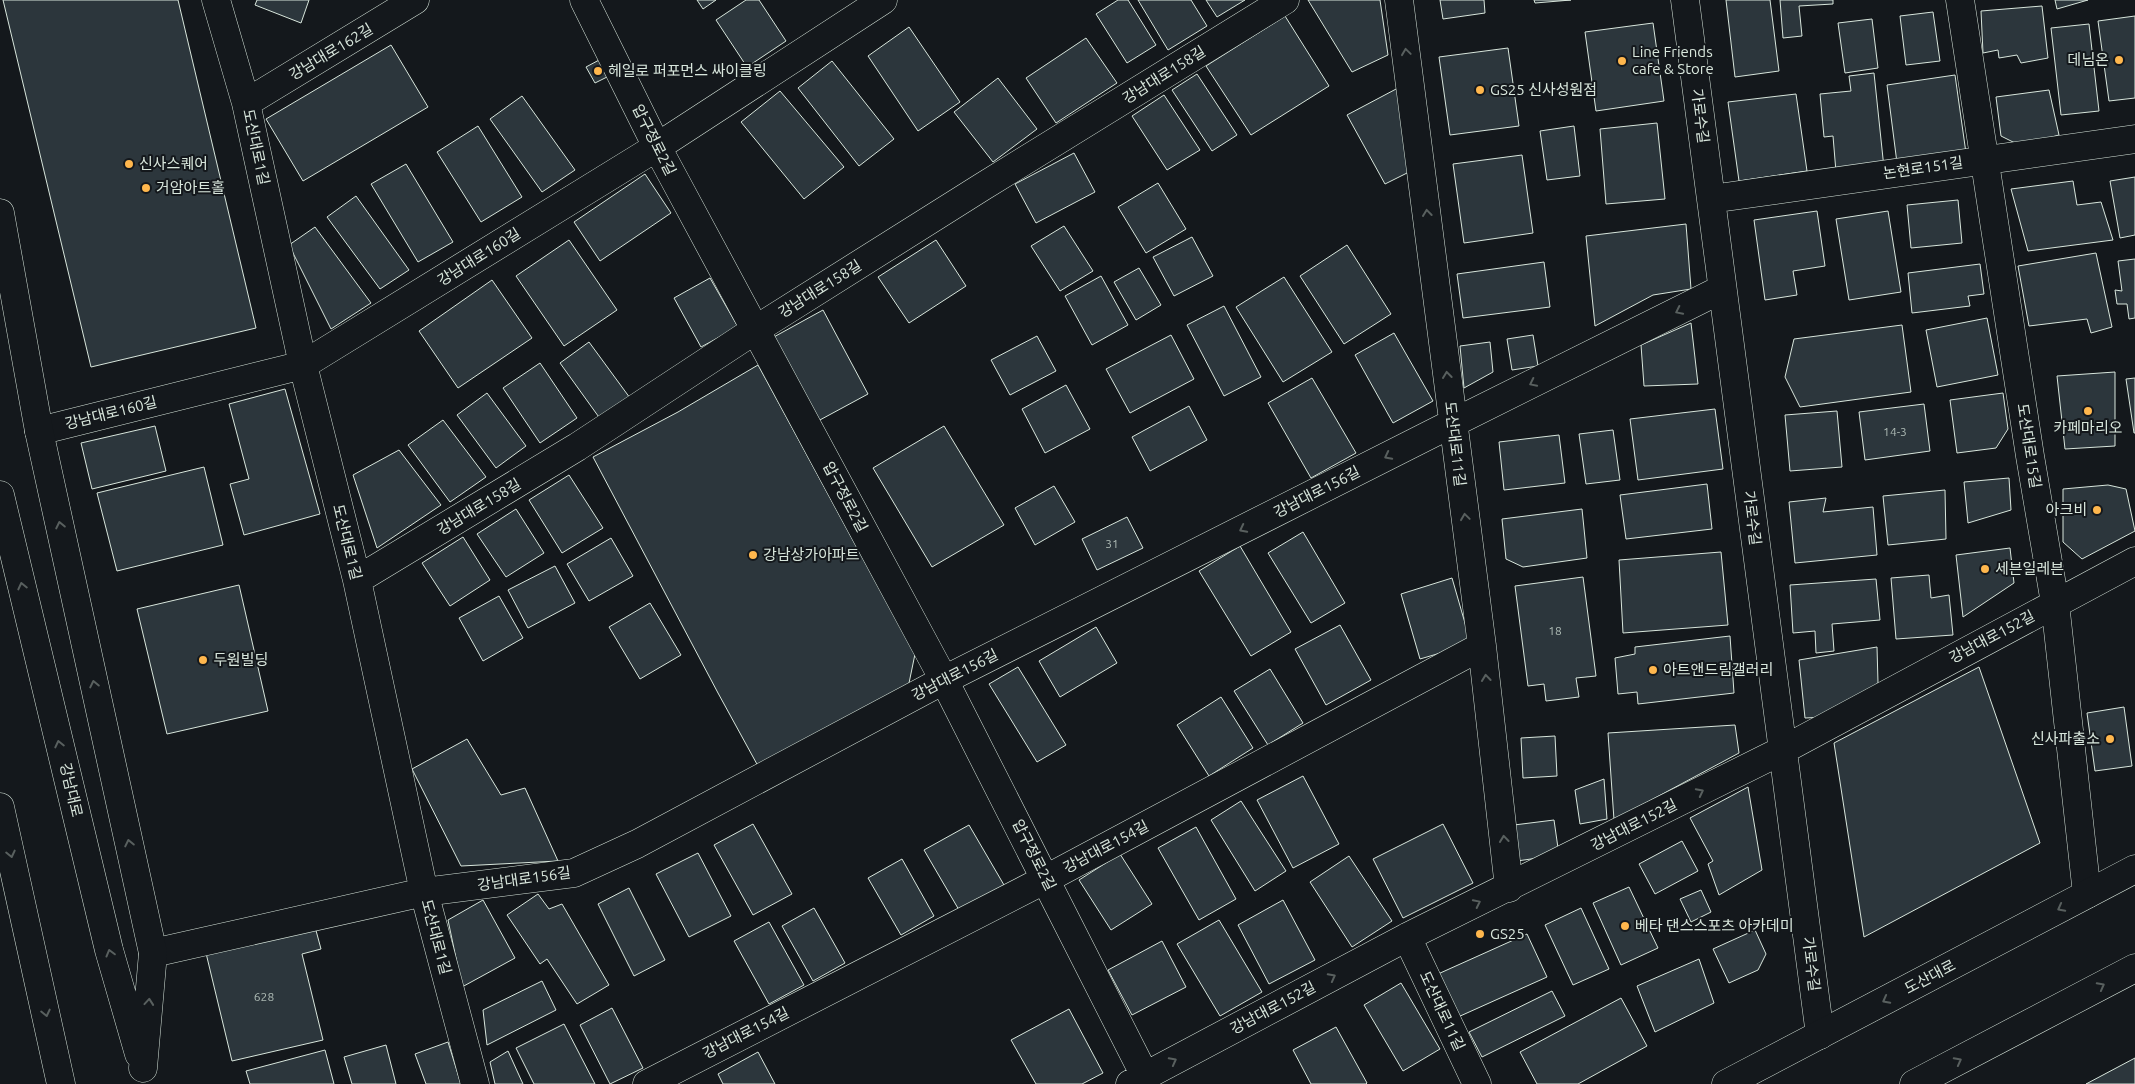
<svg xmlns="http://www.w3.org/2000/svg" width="2135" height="1084" font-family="Ubuntu,'Noto Sans KR',sans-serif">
<rect width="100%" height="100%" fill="#14181c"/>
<path fill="#2c363c" stroke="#d8e6dc" d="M 3,0 L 178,0 L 256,328 L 91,367 Z
M 257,0 L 309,0 L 301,23 L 255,5 Z
M 697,0 L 716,0 L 703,9 Z
M 746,0 L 759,0 L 786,41 L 747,67 L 716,20 Z
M 1118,0 L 1128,0 L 1156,45 L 1127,63 L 1096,14 Z
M 1138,0 L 1191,0 L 1207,26 L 1168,50 Z
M 1206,0 L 1245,0 L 1217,17 Z
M 1308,0 L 1380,0 L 1388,55 L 1352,72 Z
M 1440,0 L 1484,0 L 1485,13 L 1443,19 Z
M 1534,0 L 1571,0 L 1535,3 Z
M 1726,0 L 1770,0 L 1779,71 L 1735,77 Z
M 1780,0 L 1833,0 L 1833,4 L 1799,6 L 1802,36 L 1783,38 Z
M 2055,0 L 2088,0 L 2057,9 Z
M 2042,6 L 2048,58 L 2021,63 L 2017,55 L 1999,58 L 1998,50 L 1983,53 L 1981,11 Z
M 1933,12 L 1940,61 L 1906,65 L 1900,16 Z
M 1285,16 L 1329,86 L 1251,135 L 1206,66 Z
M 2135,16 L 2135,98 L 2109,101 L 2098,21 Z
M 1872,19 L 1878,68 L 1845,73 L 1838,23 Z
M 1653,23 L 1664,101 L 1596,111 L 1585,32 Z
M 2089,24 L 2099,111 L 2061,115 L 2051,28 Z
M 909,27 L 960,102 L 918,131 L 868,56 Z
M 1086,38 L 1117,83 L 1056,123 L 1026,78 Z
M 391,45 L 428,107 L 303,181 L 266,119 Z
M 1508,48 L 1519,126 L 1450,135 L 1439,57 Z
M 601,59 L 609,76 L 595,83 L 586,67 Z
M 832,61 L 894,139 L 859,166 L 798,88 Z
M 1874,73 L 1884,168 L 1836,172 L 1833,136 L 1824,137 L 1820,94 L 1851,91 L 1849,76 Z
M 1197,74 L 1237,135 L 1212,151 L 1172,90 Z
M 1955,75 L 1966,153 L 1897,163 L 1887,85 Z
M 998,78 L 1037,129 L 993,162 L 954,112 Z
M 1398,88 L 1409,172 L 1385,184 L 1347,115 Z
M 2049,90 L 2059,135 L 2021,146 L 2001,136 L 1996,97 Z
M 780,91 L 844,167 L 804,199 L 741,122 Z
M 1796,94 L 1807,171 L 1739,181 L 1728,102 Z
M 1164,95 L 1200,150 L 1167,170 L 1132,116 Z
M 522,96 L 575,170 L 542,192 L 490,119 Z
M 1657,123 L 1665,199 L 1606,204 L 1600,129 Z
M 478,126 L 522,197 L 481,222 L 437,152 Z
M 1574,126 L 1580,176 L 1547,180 L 1540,131 Z
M 1074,153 L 1095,192 L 1036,223 L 1015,184 Z
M 1522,155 L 1533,233 L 1464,243 L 1453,164 Z
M 406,164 L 453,242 L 418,262 L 371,184 Z
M 645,174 L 671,213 L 600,261 L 574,222 Z
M 2135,177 L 2135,235 L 2120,238 L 2110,181 Z
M 2073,181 L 2077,205 L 2101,202 L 2113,240 L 2028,251 L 2011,189 Z
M 1158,183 L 1186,229 L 1146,253 L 1118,207 Z
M 356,196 L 409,270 L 380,289 L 327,217 Z
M 1958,200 L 1962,243 L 1911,248 L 1907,205 Z
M 1817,211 L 1825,266 L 1793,271 L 1797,295 L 1765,300 L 1754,220 Z
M 1888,211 L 1901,292 L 1849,300 L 1836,219 Z
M 1686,224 L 1691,289 L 1653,295 L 1595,326 L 1586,236 Z
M 1064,226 L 1093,271 L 1060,291 L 1031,246 Z
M 315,227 L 371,303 L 331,329 L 289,245 Z
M 1192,237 L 1213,276 L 1174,296 L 1153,257 Z
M 569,240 L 617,310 L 564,346 L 516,276 Z
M 936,240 L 966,286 L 909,323 L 878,277 Z
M 1347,245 L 1391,314 L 1344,344 L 1300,276 Z
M 2096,253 L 2112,327 L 2091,333 L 2087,319 L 2029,326 L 2018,266 Z
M 2135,259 L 2135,318 L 2129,319 L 2127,304 L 2117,304 L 2115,290 L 2122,291 L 2118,261 Z
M 1544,262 L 1550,307 L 1463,318 L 1457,274 Z
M 1980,264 L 1984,294 L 1968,296 L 1970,306 L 1912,313 L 1908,273 Z
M 1139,268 L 1161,305 L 1136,320 L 1114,282 Z
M 1101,276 L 1128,325 L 1092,345 L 1065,296 Z
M 1284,277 L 1332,352 L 1283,382 L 1236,307 Z
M 710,278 L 738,327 L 701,347 L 674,298 Z
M 492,280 L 532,338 L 458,388 L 419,331 Z
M 1224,306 L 1261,377 L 1224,396 L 1187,325 Z
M 823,310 L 868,394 L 818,421 L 772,338 Z
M 1987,318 L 1998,375 L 1937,387 L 1926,330 Z
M 1691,323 L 1698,384 L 1644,386 L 1641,345 Z
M 1902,325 L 1911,392 L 1800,407 L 1785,377 L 1794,339 Z
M 1394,333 L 1433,401 L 1393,423 L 1355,355 Z
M 1171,335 L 1194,379 L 1130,413 L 1106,369 Z
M 1533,335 L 1538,366 L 1512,370 L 1507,339 Z
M 1037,336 L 1056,371 L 1010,395 L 991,360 Z
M 589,342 L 630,398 L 601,420 L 560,363 Z
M 1490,342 L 1493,372 L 1464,388 L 1460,346 Z
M 540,363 L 577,418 L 540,443 L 503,388 Z
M 758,365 L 915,654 L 908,688 L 758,766 L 718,693 L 593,457 L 678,412 Z
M 2115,372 L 2115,446 L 2065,449 L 2057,376 Z
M 1312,378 L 1356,453 L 1311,478 L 1268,403 Z
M 2135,378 L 2135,433 L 2134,433 L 2126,379 Z
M 1066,385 L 1090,429 L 1045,453 L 1022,409 Z
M 285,389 L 320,514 L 244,535 L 230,484 L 249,479 L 229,404 Z
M 487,393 L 526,446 L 496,468 L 457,415 Z
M 2003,393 L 2008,429 L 1996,448 L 1957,453 L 1950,400 Z
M 1924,404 L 1930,451 L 1865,460 L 1859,412 Z
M 1189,406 L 1207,440 L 1150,471 L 1132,437 Z
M 1715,409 L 1723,469 L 1638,480 L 1630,419 Z
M 1837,411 L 1842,467 L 1790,471 L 1785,415 Z
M 443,420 L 486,477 L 450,502 L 408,445 Z
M 155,426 L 166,471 L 92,489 L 81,443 Z
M 944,426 L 1004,525 L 932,567 L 873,468 Z
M 1613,430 L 1620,480 L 1586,484 L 1579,434 Z
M 1559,435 L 1565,483 L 1504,490 L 1499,442 Z
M 399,450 L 441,505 L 377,548 L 353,475 Z
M 204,467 L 223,545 L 117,571 L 97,493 Z
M 569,475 L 603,528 L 562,553 L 529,500 Z
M 2009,478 L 2011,510 L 1968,523 L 1964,482 Z
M 1707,484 L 1712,529 L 1626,539 L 1620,495 Z
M 2108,485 L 2126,489 L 2135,531 L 2082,559 L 2063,542 L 2063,489 Z
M 1054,486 L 1075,522 L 1035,545 L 1015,508 Z
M 1945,490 L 1946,539 L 1888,545 L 1883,496 Z
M 1826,498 L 1823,512 L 1873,507 L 1877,555 L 1795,563 L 1789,502 Z
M 516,509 L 544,553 L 506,577 L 477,534 Z
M 1582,509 L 1587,558 L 1523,567 L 1506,559 L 1502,519 Z
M 1127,517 L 1143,548 L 1097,570 L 1082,539 Z
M 1303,532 L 1345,603 L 1311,623 L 1268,553 Z
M 463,537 L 490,580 L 450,606 L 422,563 Z
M 611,538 L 633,576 L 589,601 L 567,564 Z
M 1240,546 L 1291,632 L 1251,656 L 1199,571 Z
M 2010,548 L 2014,583 L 1963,617 L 1956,555 Z
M 1721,552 L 1728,625 L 1623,633 L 1619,560 Z
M 555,566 L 575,603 L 528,628 L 508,590 Z
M 1929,575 L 1931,598 L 1949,595 L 1953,635 L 1896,639 L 1891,578 Z
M 1583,577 L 1596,676 L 1576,678 L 1579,697 L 1546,701 L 1544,684 L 1528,686 L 1515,586 Z
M 1452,578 L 1471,644 L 1420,659 L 1401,594 Z
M 1876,579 L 1880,620 L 1832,624 L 1834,651 L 1816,653 L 1815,631 L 1793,633 L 1790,585 Z
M 239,585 L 268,711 L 167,734 L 137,609 Z
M 499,596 L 523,638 L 483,661 L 459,618 Z
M 650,603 L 681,655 L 640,679 L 609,627 Z
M 1340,625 L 1371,680 L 1326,705 L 1295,649 Z
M 1096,627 L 1117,663 L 1060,697 L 1039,661 Z
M 1730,636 L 1734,693 L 1638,704 L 1637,692 L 1618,694 L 1615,658 L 1635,654 L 1635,647 Z
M 1877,647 L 1878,683 L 1859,699 L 1826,717 L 1805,718 L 1799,660 Z
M 1018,667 L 1066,745 L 1037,762 L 989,684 Z
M 1979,667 L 2040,843 L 1864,937 L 1834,743 Z
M 1270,669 L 1303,723 L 1268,745 L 1234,691 Z
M 1221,697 L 1253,748 L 1209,776 L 1177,725 Z
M 2124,707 L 2132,766 L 2095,771 L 2087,713 Z
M 1735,725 L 1739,753 L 1614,820 L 1608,733 Z
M 1555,736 L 1557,776 L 1523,778 L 1521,738 Z
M 467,739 L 501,795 L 525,788 L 558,861 L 461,866 L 412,769 Z
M 1303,776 L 1339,844 L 1293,868 L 1257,800 Z
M 1604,779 L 1607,819 L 1580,824 L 1575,790 Z
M 1748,787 L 1762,870 L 1719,895 L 1708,864 L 1713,861 L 1690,818 Z
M 1241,801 L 1286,871 L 1255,891 L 1211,820 Z
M 1554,820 L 1559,855 L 1510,862 L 1506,826 Z
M 753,824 L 792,894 L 753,915 L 714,845 Z
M 1443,824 L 1473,883 L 1403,918 L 1373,859 Z
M 969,825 L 1004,885 L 959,910 L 924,850 Z
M 1196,827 L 1236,899 L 1199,920 L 1158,848 Z
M 1682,841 L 1698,871 L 1655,894 L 1639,864 Z
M 698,853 L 731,916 L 689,937 L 656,874 Z
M 1120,854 L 1152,904 L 1111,930 L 1079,880 Z
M 1349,856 L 1392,921 L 1352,947 L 1310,882 Z
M 902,859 L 934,916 L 901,935 L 868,878 Z
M 1629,887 L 1658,948 L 1621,965 L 1593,903 Z
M 629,888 L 665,960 L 634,976 L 598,904 Z
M 1701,890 L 1711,912 L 1691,922 L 1680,899 Z
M 538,894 L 549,909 L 562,904 L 609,985 L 577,1004 L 547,959 L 540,964 L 507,915 Z
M 483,900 L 515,958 L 462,987 L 448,920 Z
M 1283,900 L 1315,960 L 1269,984 L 1238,925 Z
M 814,908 L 845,963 L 813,981 L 782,926 Z
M 1581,908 L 1609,969 L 1573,985 L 1545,925 Z
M 1219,920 L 1262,992 L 1220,1016 L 1177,944 Z
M 769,922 L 804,985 L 769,1004 L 734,941 Z
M 314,923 L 321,949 L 302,954 L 323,1040 L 232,1061 L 205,949 Z
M 1755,930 L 1766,954 L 1758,970 L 1729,983 L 1713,949 Z
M 1527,934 L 1547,977 L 1458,1017 L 1438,974 Z
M 1162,941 L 1186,987 L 1132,1015 L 1108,970 Z
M 1699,959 L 1714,1003 L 1655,1032 L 1637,986 Z
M 542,981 L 556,1010 L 487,1045 L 483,1010 Z
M 1401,983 L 1440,1049 L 1403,1071 L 1364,1005 Z
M 1552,991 L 1565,1016 L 1482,1057 L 1469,1032 Z
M 1621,998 L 1647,1046 L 1578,1084 L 1537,1084 L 1520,1052 Z
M 612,1008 L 643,1068 L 610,1084 L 580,1025 Z
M 1069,1009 L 1103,1073 L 1082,1084 L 1036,1084 L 1011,1040 Z
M 564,1024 L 595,1084 L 534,1084 L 516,1048 Z
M 1336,1027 L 1367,1083 L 1366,1084 L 1311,1084 L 1293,1050 Z
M 448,1042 L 461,1084 L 426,1084 L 415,1054 Z
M 386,1045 L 396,1084 L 352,1084 L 344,1057 Z
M 325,1050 L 334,1084 L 250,1084 L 246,1071 Z
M 508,1051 L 523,1084 L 495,1084 L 490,1062 Z
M 758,1052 L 775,1084 L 723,1084 L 718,1074 Z
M 2135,1058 L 2135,1084 L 2086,1084 Z"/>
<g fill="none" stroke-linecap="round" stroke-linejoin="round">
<g stroke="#d8e6dc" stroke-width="29">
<path id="minor" d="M 216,0 L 246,103 L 303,365 L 357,580 L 424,892 L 475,1084
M 584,0 L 657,147 L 944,680 L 1145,1076
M 1399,0 L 1482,646 L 1509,888
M 1685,0 L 1820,1035
M 1960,0 L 2030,456 L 2055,603 L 2087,894
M 246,103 L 415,0
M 1711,199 L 2135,139
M 39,431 L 303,365 L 657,147 L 883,0
M 357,580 L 577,447 L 755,330 L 982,187 L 1285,0
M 1407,937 L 1477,1084
M 153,953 L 424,892 L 574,873 L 637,844 L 944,680 L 1453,423 L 1722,289
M 647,1084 L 1046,879 L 1482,646
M 1130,1084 L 1407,937 L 1783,750 L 2135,561"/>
</g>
<g stroke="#d8e6dc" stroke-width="29">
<path id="major" d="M 0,213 L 39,431 L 153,953 L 143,1068
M 0,495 L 109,950 L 139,1054
M 0,807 L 61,1084
M 1726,1084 L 2135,869
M 1914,1084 L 2135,968"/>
</g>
<use href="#minor" stroke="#14181c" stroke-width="28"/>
<use href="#major" stroke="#14181c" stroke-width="28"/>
</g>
<defs><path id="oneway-chevron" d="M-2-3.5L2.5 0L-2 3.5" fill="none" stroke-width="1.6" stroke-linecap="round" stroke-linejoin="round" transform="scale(1.25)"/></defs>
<g stroke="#59605f">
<use href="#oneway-chevron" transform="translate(1406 52) rotate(-98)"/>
<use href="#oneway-chevron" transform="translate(1427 213) rotate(-97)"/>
<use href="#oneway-chevron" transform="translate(1679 311) rotate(154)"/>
<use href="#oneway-chevron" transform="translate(1447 375) rotate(-97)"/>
<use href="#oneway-chevron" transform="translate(1533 383) rotate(154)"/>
<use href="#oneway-chevron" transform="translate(1388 456) rotate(153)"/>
<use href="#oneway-chevron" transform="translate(1465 517) rotate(-98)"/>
<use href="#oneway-chevron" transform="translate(60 525) rotate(-102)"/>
<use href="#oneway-chevron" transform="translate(1243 529) rotate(153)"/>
<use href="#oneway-chevron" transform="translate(22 586) rotate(-103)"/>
<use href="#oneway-chevron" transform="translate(1486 678) rotate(-96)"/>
<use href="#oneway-chevron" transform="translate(94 684) rotate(-102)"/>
<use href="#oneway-chevron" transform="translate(59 744) rotate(-103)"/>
<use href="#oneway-chevron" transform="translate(1700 792) rotate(-27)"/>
<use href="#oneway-chevron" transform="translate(1504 839) rotate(-96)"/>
<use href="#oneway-chevron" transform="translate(129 843) rotate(-102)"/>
<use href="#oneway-chevron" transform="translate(11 854) rotate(77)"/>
<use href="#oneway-chevron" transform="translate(1477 903) rotate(-26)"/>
<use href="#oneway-chevron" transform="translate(2061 908) rotate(152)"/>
<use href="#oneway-chevron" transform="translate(110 953) rotate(-105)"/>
<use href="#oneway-chevron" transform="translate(1332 977) rotate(-28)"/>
<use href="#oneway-chevron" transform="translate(2101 986) rotate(-28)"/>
<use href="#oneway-chevron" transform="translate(1886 1000) rotate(152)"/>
<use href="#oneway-chevron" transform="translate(149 1002) rotate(-85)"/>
<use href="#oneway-chevron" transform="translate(46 1013) rotate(77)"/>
<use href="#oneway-chevron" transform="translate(1173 1061) rotate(-28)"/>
<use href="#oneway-chevron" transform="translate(1958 1061) rotate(-28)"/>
</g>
<g fill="#ffb74d" stroke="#14181c" stroke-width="2">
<circle cx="2119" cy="60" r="5"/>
<circle cx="1622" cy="61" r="5"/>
<circle cx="598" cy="71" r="5"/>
<circle cx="1480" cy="90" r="5"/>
<circle cx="129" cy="164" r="5"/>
<circle cx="146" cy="188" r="5"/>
<circle cx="2088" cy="411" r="5"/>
<circle cx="2097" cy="510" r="5"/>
<circle cx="753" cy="555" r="5"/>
<circle cx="1985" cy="569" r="5"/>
<circle cx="203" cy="660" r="5"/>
<circle cx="1653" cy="670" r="5"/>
<circle cx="2110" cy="739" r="5"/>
<circle cx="1625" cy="926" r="5"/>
<circle cx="1480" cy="934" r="5"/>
</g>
<g text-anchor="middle" stroke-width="4" stroke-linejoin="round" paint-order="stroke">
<g font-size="12" fill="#adbab4">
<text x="1895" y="436">14-3</text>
<text x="1112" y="548">31</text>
<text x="1555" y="635">18</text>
<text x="264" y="1001">628</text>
</g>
<g font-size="15" fill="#d8e6dc" stroke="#14181c">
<text transform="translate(331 52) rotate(-31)" y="5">강남대로162길</text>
<text transform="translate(1164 75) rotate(-32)" y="5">강남대로158길</text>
<text transform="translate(1700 116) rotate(83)" y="5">가로수길</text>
<text transform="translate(654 140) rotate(63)" y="5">압구정로2길</text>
<text transform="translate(256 147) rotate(78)" y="5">도산대로1길</text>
<text transform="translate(1923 168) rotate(-8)" y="5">논현로151길</text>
<text transform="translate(479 257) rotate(-32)" y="5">강남대로160길</text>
<text transform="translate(820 289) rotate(-32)" y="5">강남대로158길</text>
<text transform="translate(111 413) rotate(-14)" y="5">강남대로160길</text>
<text transform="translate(1455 444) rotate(83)" y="5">도산대로11길</text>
<text transform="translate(2029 446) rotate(81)" y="5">도산대로15길</text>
<text transform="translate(1317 492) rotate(-27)" y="5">강남대로156길</text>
<text transform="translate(845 497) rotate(62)" y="5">압구정로2길</text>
<text transform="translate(479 507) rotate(-31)" y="5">강남대로158길</text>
<text transform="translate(1752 518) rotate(83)" y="5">가로수길</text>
<text transform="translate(347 542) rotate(76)" y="5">도산대로1길</text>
<text transform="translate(1992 637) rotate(-28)" y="5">강남대로152길</text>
<text transform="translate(955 675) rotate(-27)" y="5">강남대로156길</text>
<text transform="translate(71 790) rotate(77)" y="5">강남대로</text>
<text transform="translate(1634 825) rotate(-27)" y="5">강남대로152길</text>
<text transform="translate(1106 847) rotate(-28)" y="5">강남대로154길</text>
<text transform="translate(1034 855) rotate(63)" y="5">압구정로2길</text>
<text transform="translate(524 879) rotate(-8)" y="5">강남대로156길</text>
<text transform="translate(436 937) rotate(75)" y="5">도산대로1길</text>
<text transform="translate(1811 964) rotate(83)" y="5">가로수길</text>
<text transform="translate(1930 977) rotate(-28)" y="5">도산대로</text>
<text transform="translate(1273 1008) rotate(-28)" y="5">강남대로152길</text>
<text transform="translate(1442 1011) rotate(65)" y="5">도산대로11길</text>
<text transform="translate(746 1033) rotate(-27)" y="5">강남대로154길</text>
</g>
<g font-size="15" fill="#d8e6dc" stroke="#14181c" text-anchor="start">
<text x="1632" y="57">Line Friends<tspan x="1632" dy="17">cafe &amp; Store</tspan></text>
<text x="2109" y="65" text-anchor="end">데님온</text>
<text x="608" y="76">헤일로 퍼포먼스 싸이클링</text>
<text x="1490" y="95">GS25 신사성원점</text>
<text x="139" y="169">신사스퀘어</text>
<text x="156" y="193">거암아트홀</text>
<text x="2088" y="433" text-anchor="middle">카페마리오</text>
<text x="2087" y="515" text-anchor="end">아크비</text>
<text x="763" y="560">강남상가아파트</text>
<text x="1995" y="574">세븐일레븐</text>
<text x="213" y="665">두원빌딩</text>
<text x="1663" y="675">아트앤드림갤러리</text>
<text x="2100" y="744" text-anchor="end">신사파출소</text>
<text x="1635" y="931">베타 댄스스포츠 아카데미</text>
<text x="1490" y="939">GS25</text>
</g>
</g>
</svg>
